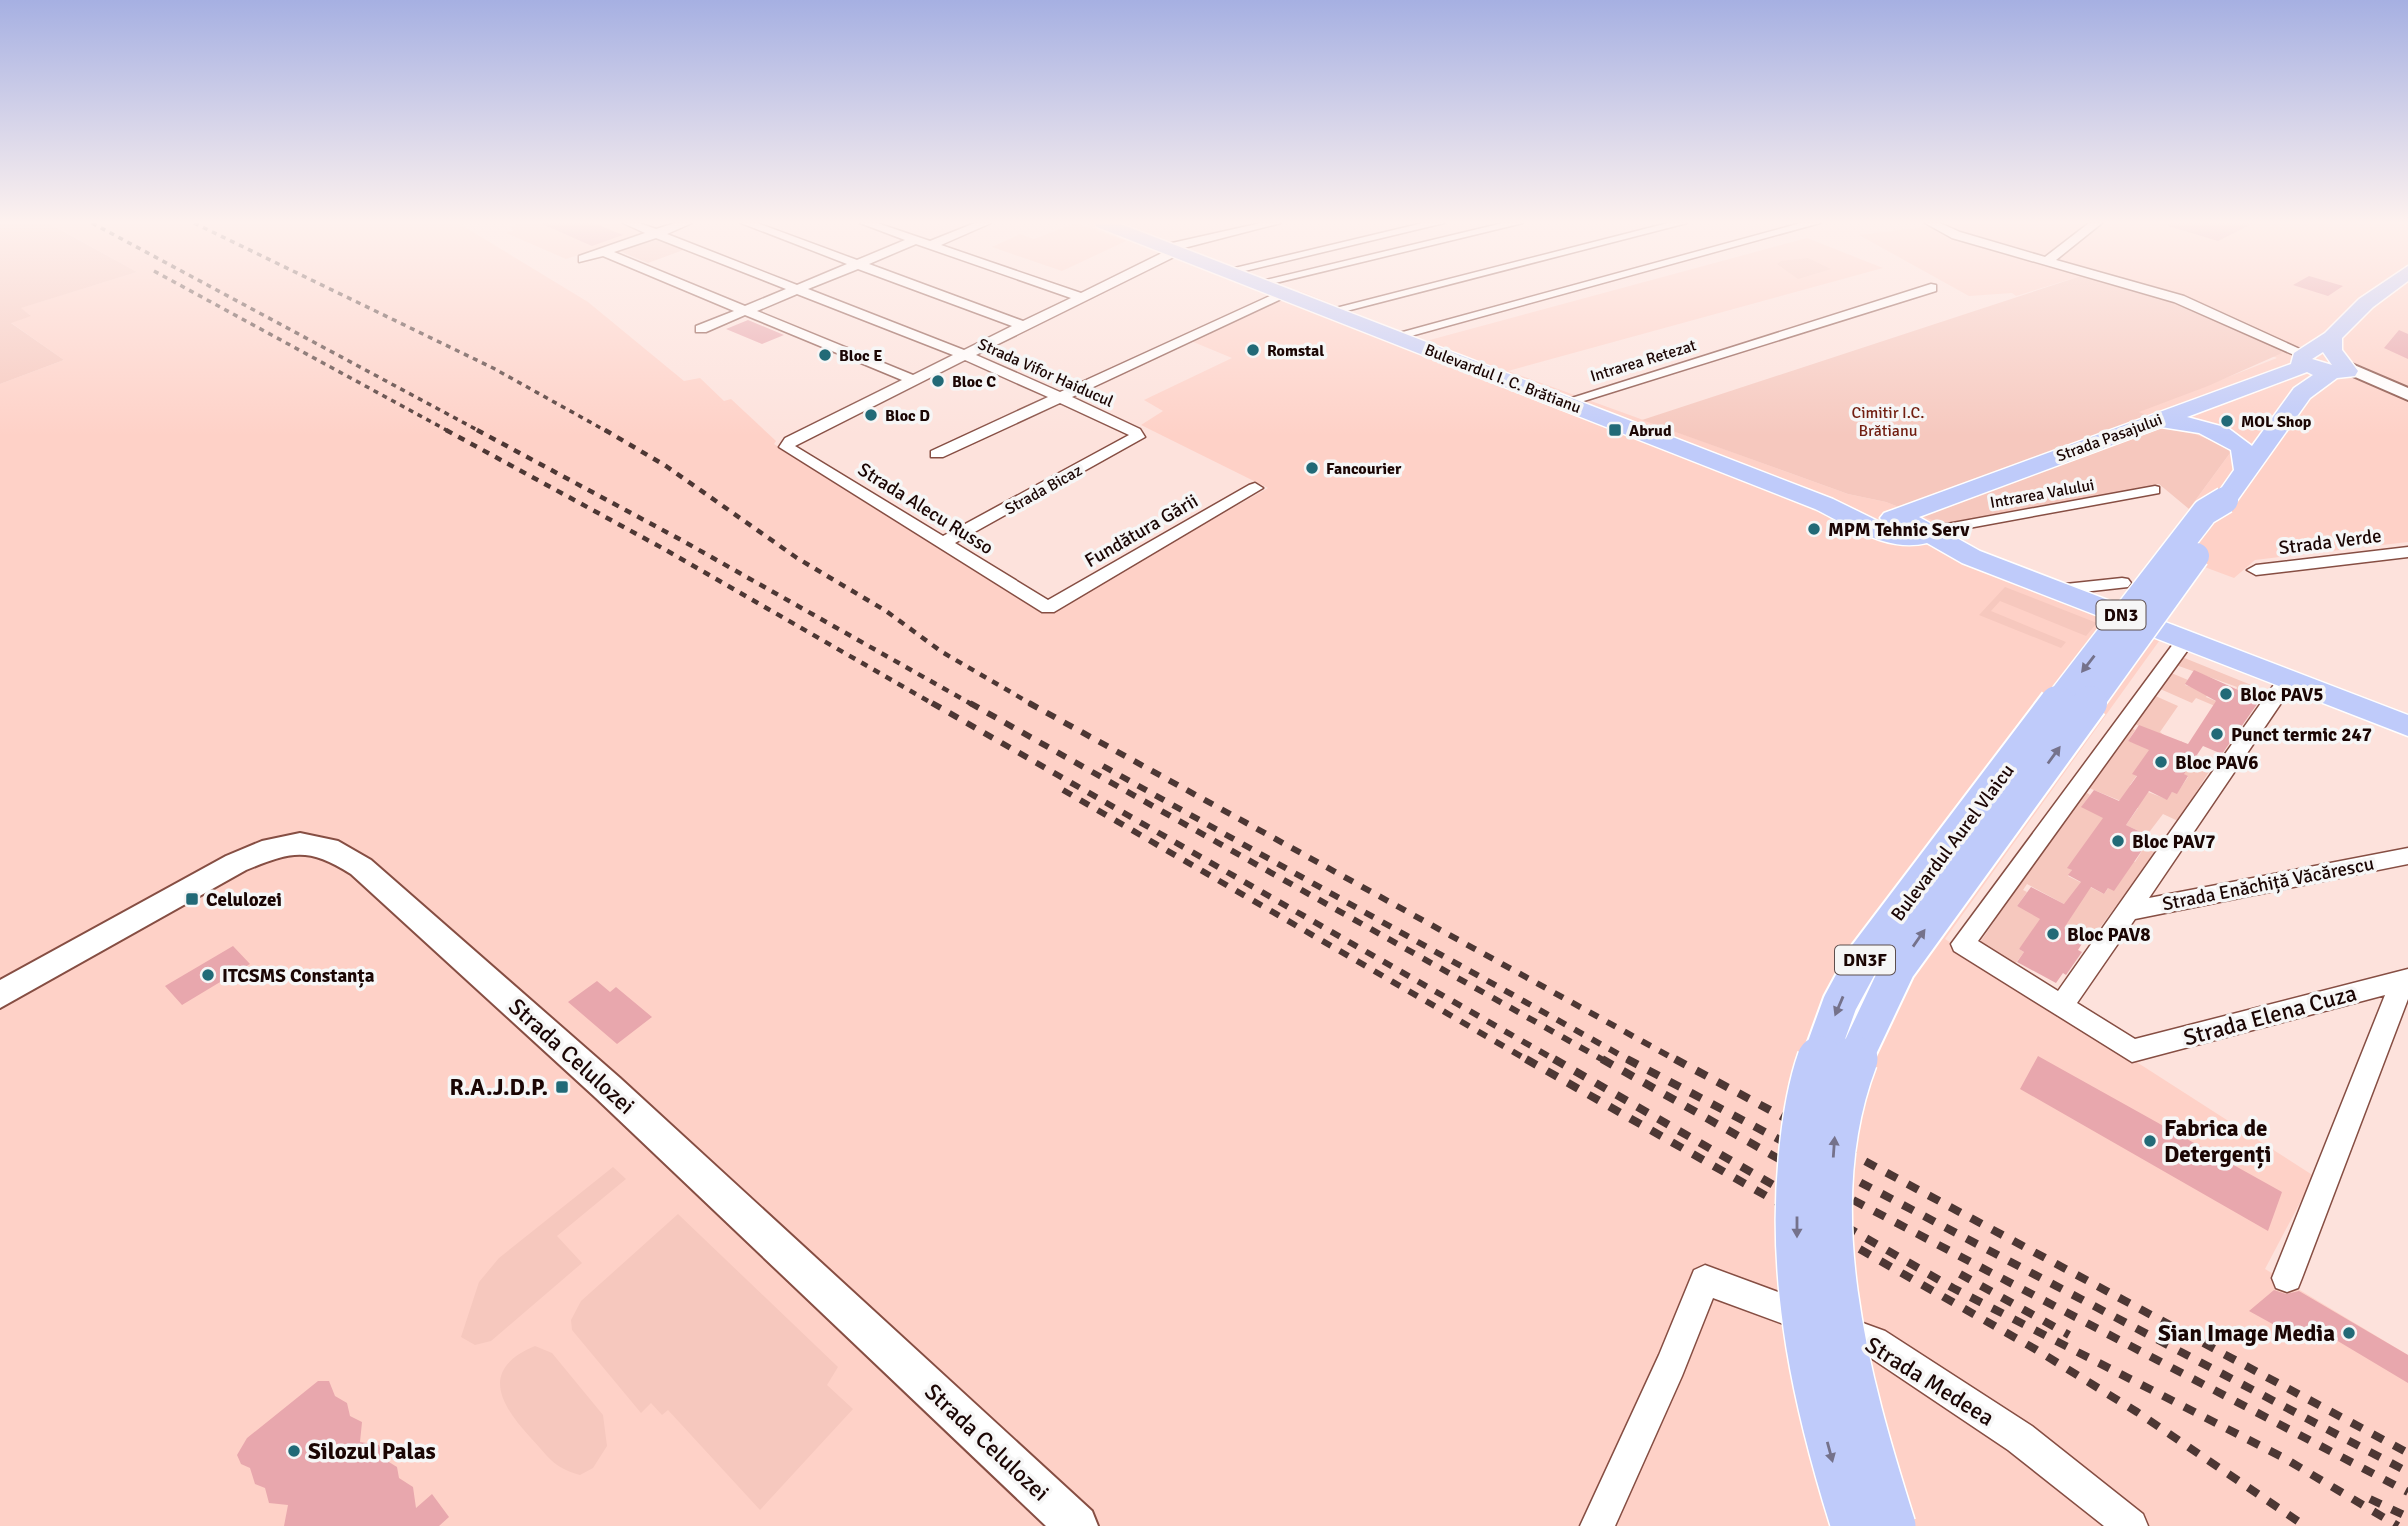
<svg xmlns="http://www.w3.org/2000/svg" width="2408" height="1526" font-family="Signika,sans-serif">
<rect width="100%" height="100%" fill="#fde2dc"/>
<path fill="#fed1c7" d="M 49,223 L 458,223 L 588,302 L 684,381 L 700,378 L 724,401 L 731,399 L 776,441 L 774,444 L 1047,613 L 1268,488 L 1141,425 L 1163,411 L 1144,400 L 1232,358 L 1191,341 L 1300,291 L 1426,341 L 1807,238 L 1883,268 L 1508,371 L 1848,494 L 1886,502 L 1938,522 L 1950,539 L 2172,623 L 1945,939 L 2314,1176 L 2265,1269 L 2408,1355 L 2408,1526 L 0,1526 L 0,384 L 64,360 L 10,322 L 30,315 L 20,308 L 137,272 Z
M 523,223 L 620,223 L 645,233 L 566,259 L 506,233 L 515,230 L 510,227 Z
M 1076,223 L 1126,241 L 1062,271 L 992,247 L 1020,234 L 1034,239 Z
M 1939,223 L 2408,223 L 2408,542 L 2255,560 L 2234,578 L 2159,550 L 2233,449 L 2138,412 L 2277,358 L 2087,274 L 2016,296 L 2012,293 L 1969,296 L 1859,235 L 1941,225 Z"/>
<path fill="#f6c8be" d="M 0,223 L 48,223 L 137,272 L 21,308 L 31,316 L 11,323 L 64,360 L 0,384 Z
M 655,236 L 686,249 L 648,263 L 617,250 Z
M 1808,258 L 1831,269 L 1798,279 L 1777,264 L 1781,261 Z
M 2087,274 L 2192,309 L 2278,346 L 2282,353 L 2208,386 L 2139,412 L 2233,449 L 2189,509 L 2159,484 L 1940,528 L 1937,522 L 1886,502 L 1848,494 L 1642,420 Z
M 2005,587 L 2097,623 L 2086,636 L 2000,601 L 1991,611 L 2066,642 L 2061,648 L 1979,615 Z
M 2182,657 L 2266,691 L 2260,700 L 2236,690 L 2237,687 L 2176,665 Z
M 2169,672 L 2188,680 L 2185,685 L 2209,692 L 2206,697 L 2244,713 L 2241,717 L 2196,698 L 2192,703 L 2158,688 Z
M 2151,694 L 2178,706 L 2160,732 L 2169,739 L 2135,724 L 2131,728 L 2135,730 L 2128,741 L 2155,750 L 2130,785 L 2166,799 L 2172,792 L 2177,793 L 2188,777 L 2184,774 L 2181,741 L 2212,767 L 2178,821 L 2163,814 L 2147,835 L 2126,825 L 2138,808 L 2089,788 L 2086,792 L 2090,795 L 2082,806 L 2110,818 L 2068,867 L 2072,870 L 2068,876 L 2104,894 L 2129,859 L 2135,862 L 2147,843 L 2159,848 L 2090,941 L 2064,928 L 2064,904 L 2027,884 L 2023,890 L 2027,892 L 2017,906 L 2047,919 L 2019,949 L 2024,952 L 2015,964 L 1978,945 Z
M 613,1167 L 626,1179 L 557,1236 L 582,1263 L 491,1341 L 475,1345 L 461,1337 L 479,1282 L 499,1258 Z
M 678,1214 L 838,1367 L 827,1385 L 853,1409 L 760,1510 L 668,1410 L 662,1415 L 651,1403 L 641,1413 L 572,1330 L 571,1320 L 581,1301 Z
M 535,1346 L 552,1353 L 603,1415 L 607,1446 L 593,1468 L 580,1475 C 552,1467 549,1457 530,1437 C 499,1403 480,1369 535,1346 Z"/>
<path fill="#e8a7ad" d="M 540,223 L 594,223 L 623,235 L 592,246 Z
M 2169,223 L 2254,223 L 2218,241 L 2168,226 Z
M 2309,276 L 2343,286 L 2328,296 L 2293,285 Z
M 748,320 L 784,335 L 762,344 L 726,329 Z
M 2399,330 L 2408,334 L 2408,359 L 2384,348 Z
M 2194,670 L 2260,700 L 2222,754 L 2203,746 L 2184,774 L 2188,776 L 2177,794 L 2172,792 L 2167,800 L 2149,791 L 2126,825 L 2147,835 L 2143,841 L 2147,843 L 2114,891 L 2108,888 L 2104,894 L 2091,887 L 2064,928 L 2085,939 L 2078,950 L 2082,952 L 2066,975 L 2063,973 L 2056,983 L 2017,962 L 2024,952 L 2019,949 L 2040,919 L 2017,906 L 2031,887 L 2064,904 L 2081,882 L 2068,875 L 2072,870 L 2067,868 L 2103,818 L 2081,807 L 2094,790 L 2119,801 L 2137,776 L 2132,774 L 2149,750 L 2128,741 L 2139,725 L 2188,744 L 2216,701 L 2185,684 Z
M 233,946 L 250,964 L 182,1005 L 165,986 Z
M 597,981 L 610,992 L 616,987 L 652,1017 L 617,1044 L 568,1002 Z
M 2038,1056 L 2282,1192 L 2268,1231 L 2020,1089 Z
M 2274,1290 L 2286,1294 L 2299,1291 L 2408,1355 L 2408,1383 L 2311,1325 L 2305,1342 L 2249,1311 Z
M 318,1381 L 329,1381 L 335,1396 L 347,1403 L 350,1416 L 362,1422 L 360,1442 L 379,1445 L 384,1459 L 397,1467 L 399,1478 L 413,1487 L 416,1508 L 432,1494 L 449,1517 L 439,1526 L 284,1526 L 288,1505 L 269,1503 L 265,1488 L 255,1484 L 250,1468 L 241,1464 L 237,1455 L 247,1438 Z"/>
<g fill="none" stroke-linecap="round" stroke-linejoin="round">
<g stroke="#864e43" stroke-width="3">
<path id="pedestrian" d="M 2155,486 L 2159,487 L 2159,493 L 1936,534 L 1930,530 L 1936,526 Z"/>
</g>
<g stroke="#864e43" stroke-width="3">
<path id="minor" d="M 623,223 L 639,223 L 656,229 L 675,223 L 692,223 L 667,234 L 797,285 L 847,264 L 741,223 L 757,223 L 857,260 L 905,240 L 860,223 L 877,223 L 930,241 L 975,223 L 991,223 L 941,245 L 1081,293 L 1166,251 L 1161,248 L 1163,245 L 1261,223 L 1281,223 L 1180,249 L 1180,254 L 976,355 L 1060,392 L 1281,291 L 1292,294 L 1072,397 L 1140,429 L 1145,437 L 955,543 L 1048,600 L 1249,485 L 1255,483 L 1263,488 L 1054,612 L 1042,612 L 779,447 L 785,438 L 902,380 L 745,315 L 706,332 L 696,332 L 696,326 L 734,311 L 603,256 L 579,262 L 579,256 L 645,233 ZM 656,238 L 786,289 L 745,306 L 614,252 ZM 916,244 L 1071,298 L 1023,321 L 869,264 ZM 858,269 L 1012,326 L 964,350 L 808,289 ZM 797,294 L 953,355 L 913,375 L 757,311 ZM 965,360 L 1048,397 L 931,451 L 931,457 L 943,457 L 1060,403 L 1129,435 L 943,536 L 795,446 Z
M 1423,223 L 1444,223 L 1228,275 L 1222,271 Z
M 1503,223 L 1523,223 L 1259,287 L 1253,283 Z
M 1668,223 L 1687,223 L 1331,315 L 1324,311 Z
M 1801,223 L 1820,223 L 1400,339 L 1388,336 Z
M 1925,223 L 1940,223 L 1960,232 L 2045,257 L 2089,223 L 2102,223 L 2056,260 L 2184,296 L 2313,355 L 2301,358 L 2174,302 L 1952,238 Z
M 1931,284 L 1936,285 L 1936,291 L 1571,405 L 1566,406 L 1559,402 Z
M 2408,547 L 2408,557 L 2256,575 L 2247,570 L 2256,565 Z
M 2122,578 L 2128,579 L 2131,583 L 2128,587 L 2056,595 L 2047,590 L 2056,585 Z
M 2186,634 L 2195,640 L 1978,941 L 2058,991 L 2280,676 L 2294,676 L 2297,680 L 2294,684 L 2149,898 L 2408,848 L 2408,864 L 2135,919 L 2077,1003 L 2135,1039 L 2408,969 L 2408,999 L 2302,1278 L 2298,1288 L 2287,1292 L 2276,1288 L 2272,1278 L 2385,995 L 2132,1062 L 1954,951 L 1951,944 L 2179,636 Z
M 1705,1265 L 1819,1307 L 1823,1318 L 1819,1329 L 1808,1333 L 1713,1298 L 1682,1376 L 1615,1526 L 1580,1526 L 1659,1355 L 1694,1270 Z
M 1841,1315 L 1885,1331 L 2032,1426 L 2143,1514 L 2148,1526 L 2104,1526 L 2008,1450 L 1865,1354 L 1830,1341 L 1826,1330 L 1830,1319 Z"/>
</g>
<g stroke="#864e43" stroke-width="4">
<path id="tertiary" d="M 2345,361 L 2408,388 L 2408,400 L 2339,370 L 2336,366 Z
M 300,833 L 338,841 L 371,860 L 620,1078 L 1092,1511 L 1098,1526 L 1046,1526 L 596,1098 L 351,874 C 308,847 292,851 246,870 L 0,1008 L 0,980 L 226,856 L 262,841 Z"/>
</g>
<g stroke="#fff" stroke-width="3">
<path id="primary" d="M 1094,223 L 1118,223 L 1833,499 L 1882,523 L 1906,531 L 1897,525 L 1884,523 L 1880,518 L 1884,513 L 2291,364 L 2294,353 L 2325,333 L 2359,299 L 2408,266 L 2408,281 L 2373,307 L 2342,338 L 2342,350 L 2358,371 L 2355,376 L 2337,378 L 2310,398 L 2234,505 L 2216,505 L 2213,500 L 2234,470 L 2231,450 L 2199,433 L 2161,427 L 1919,517 L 1980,551 L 2408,715 L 2408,736 L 1962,563 L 1927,543 C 1887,553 1850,526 1815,509 L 1097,227 ZM 2323,352 L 2332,365 L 2312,359 ZM 2307,372 L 2313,375 L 2294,388 L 2252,446 L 2228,428 L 2187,417 Z"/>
</g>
<use href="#pedestrian" fill="#fff" fill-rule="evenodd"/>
<use href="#minor" fill="#fff" fill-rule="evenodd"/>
<use href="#tertiary" fill="#fff" fill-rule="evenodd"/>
<use href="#primary" fill="#bfcbfa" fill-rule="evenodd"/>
<path stroke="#4d3734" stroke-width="3.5" stroke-dasharray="5 5" stroke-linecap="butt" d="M 92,223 L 481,432
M 194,223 L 493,368 L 608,432
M 154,271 L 450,432"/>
<path stroke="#4d3734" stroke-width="4.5" stroke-dasharray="7 7" stroke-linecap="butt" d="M 446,430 L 664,549 L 935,705
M 477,430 L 683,541 L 973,705
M 605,430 L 666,466 L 797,558 L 886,611 L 942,652 L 1033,705"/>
<path stroke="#4d3734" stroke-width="6" stroke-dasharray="10 10" stroke-linecap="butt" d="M 932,703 L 1557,1061
M 970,703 L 1605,1061
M 1029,703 L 1678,1061
M 1103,766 L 1631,1061
M 1063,790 L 1529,1061"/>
<path stroke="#4d3734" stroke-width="8" stroke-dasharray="12 12" stroke-linecap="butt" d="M 1526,1059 L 2035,1349 L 2137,1412 L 2305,1526
M 1554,1059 L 1953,1288 L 2284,1458 L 2398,1526
M 1602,1059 L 1834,1190 L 2408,1492
M 1627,1059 L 2408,1472
M 1675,1059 L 2408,1453
M 1960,1274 L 2069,1335
M 2370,1499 L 2408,1517"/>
<g stroke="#fff" stroke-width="29" stroke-linecap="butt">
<path id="primary-bridge-far2" d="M 2056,705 L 2205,512 L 2225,500
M 2089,705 L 2196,556"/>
</g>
<g stroke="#fff" stroke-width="38" stroke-linecap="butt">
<path id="primary-bridge-far1" d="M 1819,1061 L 1840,1003 L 1866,955 L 2057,703
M 1854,1061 L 1898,968 L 2090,703"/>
</g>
<g stroke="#fff" stroke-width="48" stroke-linecap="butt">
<path id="primary-bridge" d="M 1820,1059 C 1809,1090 1804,1126 1801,1159 C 1789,1285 1816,1406 1854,1526
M 1855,1059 C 1798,1208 1847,1381 1893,1526"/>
</g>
<use href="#primary-bridge-far2" stroke="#bfcbfa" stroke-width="26"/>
<use href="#primary-bridge-far1" stroke="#bfcbfa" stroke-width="34"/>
<use href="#primary-bridge" stroke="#bfcbfa" stroke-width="45"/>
</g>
<defs><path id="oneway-solid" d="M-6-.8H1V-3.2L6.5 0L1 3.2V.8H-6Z" transform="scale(1.75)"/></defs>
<g fill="#75728b">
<use href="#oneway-solid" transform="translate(2088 664) rotate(128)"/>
<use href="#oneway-solid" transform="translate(2054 755) rotate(-54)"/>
<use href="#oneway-solid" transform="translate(1919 938) rotate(-55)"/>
<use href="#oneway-solid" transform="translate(1839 1006) rotate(113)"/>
<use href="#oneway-solid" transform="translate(1834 1147) rotate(-86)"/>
<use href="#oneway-solid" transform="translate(1797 1227) rotate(90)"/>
<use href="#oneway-solid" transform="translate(1830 1452) rotate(75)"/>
</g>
<linearGradient id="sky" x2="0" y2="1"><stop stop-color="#a6b0e2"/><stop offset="0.51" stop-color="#fef2ef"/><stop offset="1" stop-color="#fef2ef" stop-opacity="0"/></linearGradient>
<rect width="2408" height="436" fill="url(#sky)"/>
<g fill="#226a77" stroke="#f6f6f6" stroke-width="2.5">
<circle cx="1253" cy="350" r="7"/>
<circle cx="825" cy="355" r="7"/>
<circle cx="938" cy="381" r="7"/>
<circle cx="871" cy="415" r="7"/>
<circle cx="2227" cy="421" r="7"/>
<rect x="1608" y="423" width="14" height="14" rx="3.5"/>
<circle cx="1312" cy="468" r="7"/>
<circle cx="1814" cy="529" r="7"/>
<circle cx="2226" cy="694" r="7"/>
<circle cx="2217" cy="734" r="7"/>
<circle cx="2161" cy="762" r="7"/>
<circle cx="2118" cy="841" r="7"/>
<rect x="185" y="892" width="14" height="14" rx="3.5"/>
<circle cx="2053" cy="934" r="7"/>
<circle cx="208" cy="975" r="7"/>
<rect x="555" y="1080" width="14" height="14" rx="3.5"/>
<circle cx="2150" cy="1141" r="7"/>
<circle cx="2349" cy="1333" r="7"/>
<circle cx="294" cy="1451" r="7"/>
</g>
<g text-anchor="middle" stroke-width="7" stroke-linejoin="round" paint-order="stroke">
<g font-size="16" font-weight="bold" fill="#1b0604" stroke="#f6f6f6" text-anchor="start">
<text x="1267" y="356">Romstal</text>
<text x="839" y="361">Bloc E</text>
<text x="952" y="387">Bloc C</text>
<text x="885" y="421">Bloc D</text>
<text x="2241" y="427">MOL Shop</text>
<text x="1629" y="436">Abrud</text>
<text x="1326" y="474">Fancourier</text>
</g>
<g font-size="16" fill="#1b0604" stroke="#f6f6f6">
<text transform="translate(1643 360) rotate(-17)" y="6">Intrarea Retezat</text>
<text transform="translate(1046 372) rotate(24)" y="6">Strada Vifor Haiducul</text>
<text transform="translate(1503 378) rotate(21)" y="6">Bulevardul I. C. Brătianu</text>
<text transform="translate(2109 437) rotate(-20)" y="6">Strada Pasajului</text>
<text transform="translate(1043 489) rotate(-29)" y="6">Strada Bicaz</text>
<text transform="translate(2042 493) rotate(-10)" y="6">Intrarea Valului</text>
</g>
<g font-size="16" fill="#711e10" stroke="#f6f6f6">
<text x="1888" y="418">Cimitir I.C.<tspan x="1888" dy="18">Brătianu</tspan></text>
</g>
<g fill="#f6f6f6" stroke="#5d4e4d" stroke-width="2">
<rect x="2096.5" y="600.5" width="49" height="29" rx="5"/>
<rect x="1835" y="945.5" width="60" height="29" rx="5"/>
</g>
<g font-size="18" font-weight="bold" fill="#1b0604">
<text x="2121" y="621">DN3</text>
<text x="1865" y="966">DN3F</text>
</g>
<g font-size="19" fill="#1b0604" stroke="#f6f6f6">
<text transform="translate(926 508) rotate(32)" y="7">Strada Alecu Russo</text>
<text transform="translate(1141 530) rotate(-30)" y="7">Fundătura Gării</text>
<text transform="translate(2330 541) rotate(-7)" y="7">Strada Verde</text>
<text transform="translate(1952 842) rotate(-53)" y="7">Bulevardul Aurel Vlaicu</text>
<text transform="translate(2268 883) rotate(-11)" y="7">Strada Enăchiță Văcărescu</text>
</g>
<g font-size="19" font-weight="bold" fill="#1b0604" stroke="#f6f6f6" text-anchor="start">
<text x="1828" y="536">MPM Tehnic Serv</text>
<text x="2240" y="701">Bloc PAV5</text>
<text x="2231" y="741">Punct termic 247</text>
<text x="2175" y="769">Bloc PAV6</text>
<text x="2132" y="848">Bloc PAV7</text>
<text x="206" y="906">Celulozei</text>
<text x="2067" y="941">Bloc PAV8</text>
<text x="222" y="982">ITCSMS Constanța</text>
</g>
<g font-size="23" fill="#1b0604" stroke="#f6f6f6">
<text transform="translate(2270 1015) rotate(-15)" y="8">Strada Elena Cuza</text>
<text transform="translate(572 1056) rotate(42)" y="8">Strada Celulozei</text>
<text transform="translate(1930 1381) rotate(32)" y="8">Strada Medeea</text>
<text transform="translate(987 1442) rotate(43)" y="8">Strada Celulozei</text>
</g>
<g font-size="23" font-weight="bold" fill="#1b0604" stroke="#f6f6f6" text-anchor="end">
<text x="548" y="1095">R.A.J.D.P.</text>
<text x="2164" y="1136" text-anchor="start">Fabrica de<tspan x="2164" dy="26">Detergenți</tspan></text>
<text x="2335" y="1341">Sian Image Media</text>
<text x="308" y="1459" text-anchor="start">Silozul Palas</text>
</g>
</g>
</svg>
